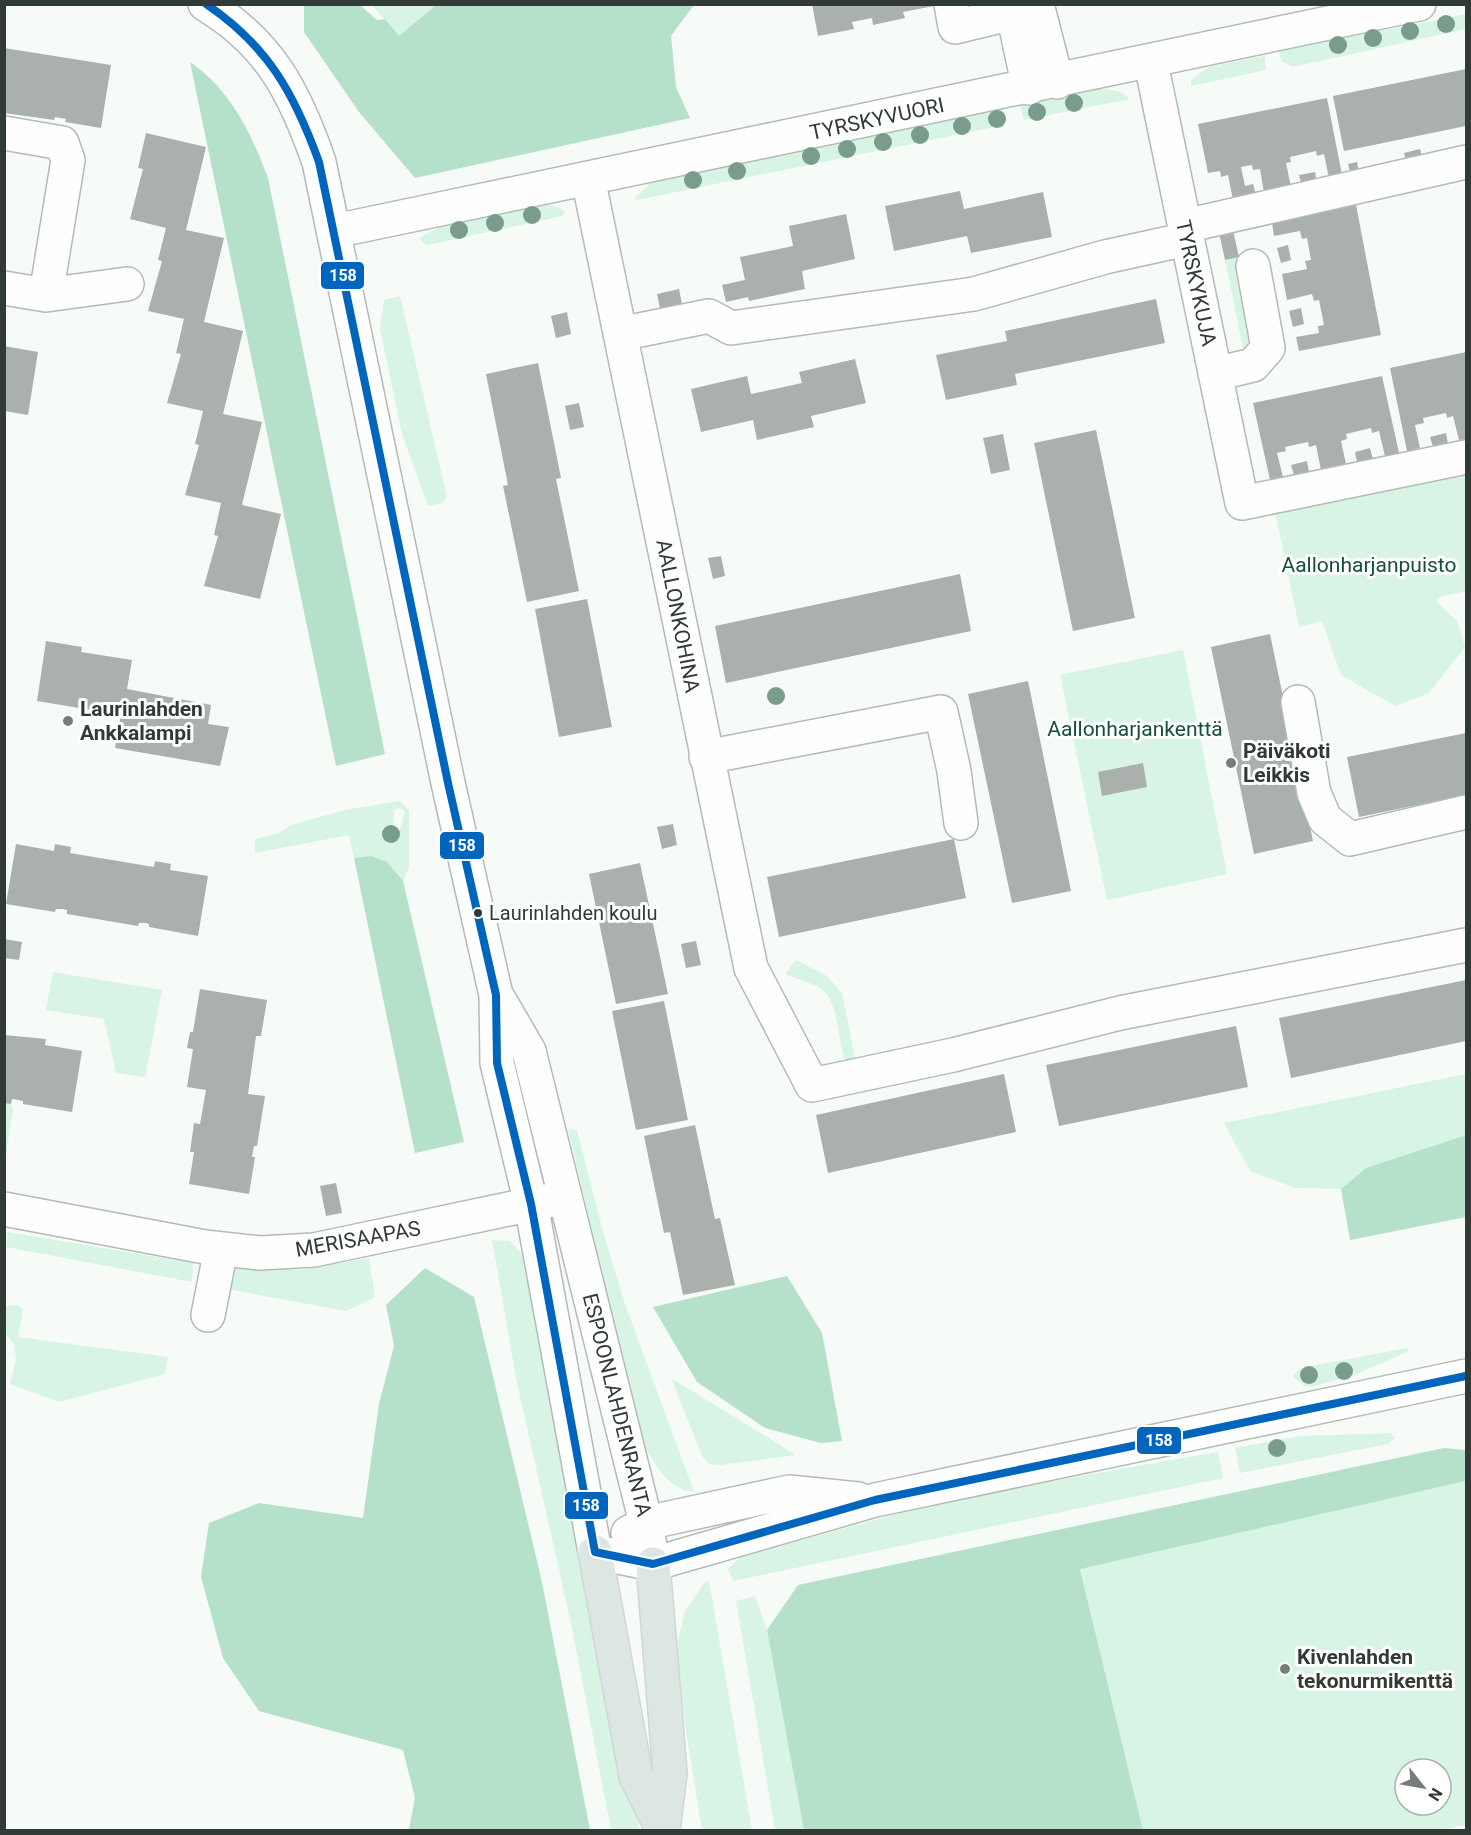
<svg xmlns="http://www.w3.org/2000/svg" width="1471" height="1835" font-family="Roboto,sans-serif">
<rect width="100%" height="100%" fill="#f6fbf8"/>
<path fill="#d8f4e5" fill-rule="evenodd" d="M 372,5 L 436,5 L 399,36 Z
M 1466,14 L 1466,29 L 1293,67 L 1281,61 L 1279,51 Z
M 1265,56 L 1266,70 L 1191,86 L 1191,80 L 1209,67 Z
M 1102,88 L 1121,92 L 1130,99 L 1024,120 L 1020,105 Z
M 1003,108 L 1006,114 L 1004,125 L 642,199 L 636,200 L 635,198 L 648,185 L 669,176 Z
M 542,203 L 560,208 L 565,212 L 562,216 L 432,244 L 426,245 L 419,238 L 446,224 Z
M 1239,257 L 1256,345 L 1245,359 L 1225,260 Z
M 400,296 L 447,497 L 443,503 L 428,506 L 402,434 L 380,329 L 384,300 Z
M 1466,473 L 1466,591 L 1442,596 L 1436,601 L 1457,621 L 1465,647 L 1429,693 L 1395,706 L 1341,675 L 1322,621 L 1299,627 L 1275,512 Z
M 1183,650 L 1227,874 L 1107,900 L 1060,675 Z
M 399,801 L 409,810 L 409,868 L 403,881 C 388,863 379,855 354,858 L 349,835 L 255,853 L 255,839 L 279,833 L 291,825 L 345,810 ZM 399,808 L 405,811 L 400,830 L 393,828 L 394,810 Z
M 796,960 L 827,976 L 842,993 L 856,1063 L 848,1065 C 835,1044 842,1004 821,989 C 811,982 796,979 785,974 Z
M 53,972 L 162,990 L 145,1077 L 116,1073 L 104,1019 L 46,1010 Z
M 1466,1074 L 1466,1135 L 1366,1168 L 1341,1189 L 1295,1188 L 1250,1171 L 1224,1123 Z
M 4,1103 L 11,1104 L 13,1109 L 6,1155 Z
M 568,1129 L 577,1130 L 602,1228 L 625,1304 L 694,1492 C 667,1489 654,1463 642,1442 Z
M 8,1232 L 193,1263 L 192,1282 L 6,1247 Z
M 492,1240 L 510,1241 L 524,1257 L 640,1830 L 611,1830 L 572,1628 L 517,1383 Z
M 369,1258 L 375,1297 L 346,1311 L 227,1289 L 232,1266 L 302,1270 Z
M 17,1305 L 23,1310 L 18,1337 L 168,1357 L 165,1374 L 59,1402 L 10,1384 L 16,1360 L 14,1345 L 5,1332 L 5,1306 Z
M 1407,1348 L 1409,1351 L 1352,1376 L 1311,1387 L 1305,1386 L 1292,1376 L 1301,1368 Z
M 671,1378 L 796,1455 L 720,1465 L 709,1464 L 702,1456 Z
M 1391,1433 L 1395,1438 L 1388,1444 L 1240,1473 L 1235,1448 L 1300,1436 Z
M 1218,1452 L 1223,1478 L 733,1581 L 728,1569 L 741,1557 L 955,1498 Z
M 1466,1481 L 1466,1825 L 1439,1830 L 1143,1830 L 1080,1568 ZM 1405,1769 L 1441,1769 L 1441,1805 L 1405,1805 Z
M 709,1581 L 752,1830 L 702,1830 L 674,1657 L 685,1611 L 705,1582 Z
M 755,1596 L 767,1630 L 804,1830 L 775,1830 L 736,1601 Z"/>
<path fill="#b5e0ca" d="M 304,5 L 363,5 L 362,7 L 377,20 L 385,19 L 399,36 L 436,5 L 694,5 L 671,36 L 676,87 L 690,118 L 415,178 L 359,112 L 304,32 Z
M 190,62 C 231,90 251,133 268,178 L 385,754 L 336,766 Z
M 371,856 L 387,862 L 403,881 L 464,1142 L 415,1153 L 354,858 Z
M 1466,1135 L 1466,1217 L 1350,1240 L 1341,1189 L 1366,1168 Z
M 425,1268 L 474,1297 L 542,1582 L 590,1830 L 409,1830 L 415,1798 L 403,1750 L 259,1711 L 223,1658 L 201,1577 L 209,1523 L 259,1503 L 363,1518 L 379,1404 L 394,1346 L 386,1305 Z
M 787,1276 L 822,1333 L 842,1441 L 821,1443 L 765,1428 L 697,1382 L 653,1307 Z
M 1444,1448 L 1466,1450 L 1466,1481 L 1080,1569 L 1143,1830 L 804,1830 L 767,1630 L 798,1585 Z"/>
<path fill="#aab1ad" d="M 812,4 L 933,4 L 934,6 L 903,12 L 905,18 L 873,25 L 872,18 L 852,22 L 854,29 L 818,36 Z
M 4,48 L 111,65 L 101,128 L 65,122 L 66,119 L 55,117 L 54,120 L 4,113 Z
M 1466,69 L 1466,126 L 1344,151 L 1333,96 Z
M 1327,98 L 1342,175 L 1329,178 L 1324,154 L 1317,156 L 1316,151 L 1290,157 L 1291,162 L 1286,163 L 1291,187 L 1264,193 L 1260,169 L 1253,170 L 1252,165 L 1241,167 L 1245,186 L 1253,184 L 1256,195 L 1233,200 L 1228,175 L 1221,177 L 1220,171 L 1208,173 L 1198,124 Z
M 146,133 L 206,147 L 186,230 L 224,238 L 204,322 L 243,331 L 223,414 L 262,422 L 242,505 L 281,514 L 260,599 L 204,586 L 218,536 L 214,535 L 221,503 L 185,495 L 199,445 L 195,444 L 203,411 L 167,403 L 181,354 L 176,353 L 184,319 L 148,311 L 162,261 L 158,260 L 166,228 L 130,219 L 143,169 L 138,168 Z
M 1420,149 L 1423,160 L 1407,163 L 1404,153 Z
M 1357,162 L 1359,173 L 1351,175 L 1348,164 Z
M 1315,172 L 1317,182 L 1302,186 L 1299,175 Z
M 960,191 L 964,209 L 1043,192 L 1052,237 L 971,253 L 967,236 L 894,251 L 885,206 Z
M 1356,205 L 1381,335 L 1299,351 L 1296,337 L 1319,333 L 1318,326 L 1324,325 L 1319,300 L 1314,301 L 1312,294 L 1287,300 L 1282,274 L 1307,269 L 1305,261 L 1311,260 L 1307,238 L 1302,239 L 1300,231 L 1274,236 L 1272,222 Z
M 846,214 L 855,259 L 802,271 L 805,289 L 749,301 L 748,297 L 726,302 L 722,285 L 745,280 L 740,257 L 793,246 L 789,226 Z
M 1233,230 L 1239,257 L 1225,260 L 1219,233 Z
M 1288,245 L 1291,260 L 1281,263 L 1277,248 Z
M 679,289 L 682,304 L 678,305 L 679,310 L 661,314 L 657,294 Z
M 1156,299 L 1165,343 L 1015,374 L 1017,385 L 946,400 L 936,355 L 1007,341 L 1005,331 Z
M 1301,308 L 1304,324 L 1293,327 L 1289,311 Z
M 567,312 L 571,334 L 556,338 L 551,316 Z
M 4,346 L 38,352 L 28,415 L 4,411 Z
M 1466,352 L 1466,439 L 1459,440 L 1453,416 L 1447,418 L 1446,413 L 1423,418 L 1424,423 L 1415,425 L 1420,448 L 1407,451 L 1390,368 Z
M 855,359 L 866,403 L 811,416 L 814,427 L 757,440 L 753,420 L 701,432 L 691,389 L 747,376 L 751,394 L 802,383 L 799,372 Z
M 538,363 L 561,478 L 556,479 L 579,591 L 527,602 L 503,486 L 508,485 L 486,374 Z
M 1382,376 L 1399,453 L 1385,456 L 1379,431 L 1372,433 L 1371,428 L 1346,434 L 1347,439 L 1341,441 L 1346,464 L 1321,470 L 1316,445 L 1309,447 L 1308,442 L 1285,447 L 1286,451 L 1277,453 L 1283,477 L 1270,480 L 1253,403 Z
M 579,403 L 584,427 L 570,430 L 565,406 Z
M 1096,430 L 1135,618 L 1073,631 L 1034,443 Z
M 1446,433 L 1448,444 L 1433,447 L 1430,437 Z
M 1003,434 L 1010,470 L 991,474 L 983,438 Z
M 1370,448 L 1373,459 L 1357,462 L 1355,452 Z
M 1307,461 L 1309,472 L 1294,475 L 1291,465 Z
M 721,556 L 725,576 L 713,579 L 708,558 Z
M 960,574 L 971,631 L 726,683 L 715,626 Z
M 587,599 L 612,727 L 559,737 L 535,609 Z
M 1270,634 L 1313,841 L 1254,854 L 1211,647 Z
M 46,641 L 82,647 L 81,652 L 132,660 L 127,689 L 211,705 L 208,724 L 229,727 L 220,766 L 115,748 L 121,715 L 37,701 Z
M 1028,681 L 1071,891 L 1012,903 L 968,694 Z
M 1466,733 L 1466,795 L 1359,817 L 1347,757 Z
M 1143,763 L 1147,787 L 1102,796 L 1098,772 Z
M 673,824 L 677,845 L 662,849 L 657,827 Z
M 954,839 L 966,898 L 779,937 L 767,877 Z
M 16,844 L 54,851 L 55,844 L 71,847 L 70,853 L 154,867 L 155,861 L 171,864 L 170,870 L 208,876 L 198,936 L 149,927 L 149,924 L 145,923 L 139,923 L 138,926 L 67,914 L 67,910 L 62,909 L 56,909 L 55,912 L 6,904 Z
M 640,863 L 668,994 L 616,1004 L 589,874 Z
M 4,939 L 22,942 L 19,960 L 4,958 Z
M 696,941 L 701,965 L 686,968 L 681,944 Z
M 1466,980 L 1466,1041 L 1291,1078 L 1279,1018 Z
M 200,989 L 267,1000 L 261,1036 L 256,1036 L 248,1094 L 265,1096 L 257,1146 L 254,1146 L 252,1157 L 255,1157 L 249,1194 L 189,1184 L 194,1152 L 190,1152 L 194,1123 L 200,1124 L 206,1090 L 187,1087 L 193,1049 L 187,1048 L 190,1032 L 193,1032 Z
M 664,1001 L 688,1120 L 636,1130 L 612,1011 Z
M 1236,1026 L 1248,1087 L 1059,1126 L 1046,1065 Z
M 4,1035 L 46,1039 L 45,1045 L 82,1051 L 72,1112 L 23,1104 L 23,1101 L 18,1100 L 12,1099 L 11,1104 L 4,1103 Z
M 1004,1074 L 1016,1132 L 828,1173 L 816,1115 Z
M 695,1125 L 715,1219 L 720,1218 L 735,1285 L 683,1295 L 670,1232 L 664,1233 L 644,1136 Z
M 336,1183 L 342,1213 L 326,1216 L 320,1186 Z"/>
<g fill="none" stroke-linecap="round" stroke-linejoin="round">
<g stroke="#b4bbb7" stroke-width="36">
<path id="minor" d="M 205,4 C 270,43 295,93 319,162 L 448,783 L 496,995 L 497,1063 L 531,1204 L 595,1552
M 951,4 L 955,27 L 1013,13
M 1011,4 L 1029,88
M 1037,4 L 1057,82
M 1151,63 L 1242,503 L 1466,457
M 4,133 L 62,143 L 68,160 L 46,295 L 127,284
M 588,178 L 751,968 L 812,1085 L 953,1055 L 1120,1013 L 1466,945
M 1185,226 L 1466,162
M 335,231 L 1419,4
M 4,288 L 46,295
M 620,334 L 709,316 L 731,328 L 974,294 L 1105,257 L 1187,239
M 1215,374 L 1253,365 L 1268,348 L 1253,266
M 1298,702 L 1314,793 L 1325,819 L 1350,839 L 1466,812
M 706,757 L 941,712 L 954,771 L 961,823
M 497,996 L 529,1051 L 646,1523 L 653,1564
M 4,1209 L 205,1247 L 260,1253 L 314,1250 L 551,1200
M 208,1315 L 221,1249
M 628,1533 L 646,1523 L 789,1492 L 858,1499
M 595,1552 L 653,1564 L 875,1500 L 1466,1376"/>
</g>
<g stroke="#d3d6d4" stroke-width="36">
<path id="major" d="M 595,1552 L 636,1776 L 663,1830
M 653,1564 L 670,1773 L 663,1830"/>
</g>
<use href="#minor" stroke="#fefefe" stroke-width="33"/>
<use href="#major" stroke="#dce6e2" stroke-width="33"/>
<g stroke="#fff" stroke-width="12">
<path id="bus-1" d="M 206,4 C 268,46 294,93 319,162 L 448,783 L 496,995 L 497,1063 L 531,1204 L 595,1552 L 653,1564 L 875,1500 L 1466,1376"/>
</g>
<use href="#bus-1" stroke="#0065bd" stroke-width="8"/>
</g>
<g fill="#7a9c8d">
<circle cx="1446" cy="24" r="9"/>
<circle cx="1410" cy="31" r="9"/>
<circle cx="1373" cy="38" r="9"/>
<circle cx="1338" cy="45" r="9"/>
<circle cx="1074" cy="103" r="9"/>
<circle cx="1037" cy="112" r="9"/>
<circle cx="997" cy="119" r="9"/>
<circle cx="962" cy="126" r="9"/>
<circle cx="920" cy="135" r="9"/>
<circle cx="883" cy="142" r="9"/>
<circle cx="847" cy="149" r="9"/>
<circle cx="811" cy="156" r="9"/>
<circle cx="737" cy="171" r="9"/>
<circle cx="693" cy="180" r="9"/>
<circle cx="532" cy="215" r="9"/>
<circle cx="495" cy="223" r="9"/>
<circle cx="459" cy="230" r="9"/>
<circle cx="776" cy="696" r="9"/>
<circle cx="391" cy="834" r="9"/>
<circle cx="1344" cy="1371" r="9"/>
<circle cx="1309" cy="1375" r="9"/>
<circle cx="1277" cy="1448" r="9"/>
</g>
<g fill="#767e7a" stroke="#fff" stroke-width="2">
<circle cx="68" cy="721" r="6"/>
<circle cx="1231" cy="763" r="6"/>
<circle cx="1285" cy="1669" r="6"/>
</g>
<circle fill="#313b36" stroke="#fff" stroke-width="2" cx="478" cy="913" r="5"/>
<g text-anchor="middle" stroke-width="6" stroke-linejoin="round" paint-order="stroke">
<g font-size="20" fill="#313b36" stroke="#fff" text-anchor="start">
<text x="489" y="920">Laurinlahden koulu</text>
</g>
<g font-size="21" fill="#313b36" stroke="#fff">
<text transform="translate(877 119) rotate(-12)" y="7">TYRSKYVUORI</text>
<text transform="translate(1196 283) rotate(78)" y="7">TYRSKYKUJA</text>
<text transform="translate(678 616) rotate(79)" y="7">AALLONKOHINA</text>
<text transform="translate(358 1239) rotate(-10)" y="7">MERISAAPAS</text>
<text transform="translate(617 1405) rotate(76)" y="7">ESPOONLAHDENRANTA</text>
</g>
<g font-size="21" fill="#144f36" stroke="#fff">
<text x="1369" y="572">Aallonharjanpuisto</text>
<text x="1135" y="736">Aallonharjankenttä</text>
</g>
<g font-size="21" font-weight="bold" fill="#313b36" stroke="#fff" text-anchor="start">
<text x="80" y="716">Laurinlahden<tspan x="80" dy="24">Ankkalampi</tspan></text>
<text x="1243" y="758">Päiväkoti<tspan x="1243" dy="24">Leikkis</tspan></text>
<text x="1297" y="1664">Kivenlahden<tspan x="1297" dy="24">tekonurmikenttä</tspan></text>
</g>
</g>
<g stroke="#fff" stroke-width="2">
<rect x="320" y="261" width="45" height="29" rx="6" fill="#0065bd"/>
<rect x="439" y="831" width="46" height="29" rx="6" fill="#0065bd"/>
<rect x="1136" y="1426" width="46" height="29" rx="6" fill="#0065bd"/>
<rect x="564" y="1491" width="45" height="29" rx="6" fill="#0065bd"/>
</g>
<g font-size="16" text-anchor="middle" font-weight="bold" fill="#fff">
<text x="343" y="281">158</text>
<text x="462" y="851">158</text>
<text x="1159" y="1446">158</text>
<text x="586" y="1511">158</text>
</g>
<rect width="1471" height="1835" fill="none" stroke="#313b36" stroke-width="12"/>
<g transform="translate(1423 1787) rotate(121)"><circle r="28" fill="#ffffff" stroke="#adb1af" stroke-width="1.5"/>
<path d="M0-4.5L10 22L0 15L-10 22Z" fill="#767e7a"/>
<text y="-9" font-size="16" font-weight="bold" text-anchor="middle" fill="#313b36">N</text>
</g>
</svg>
